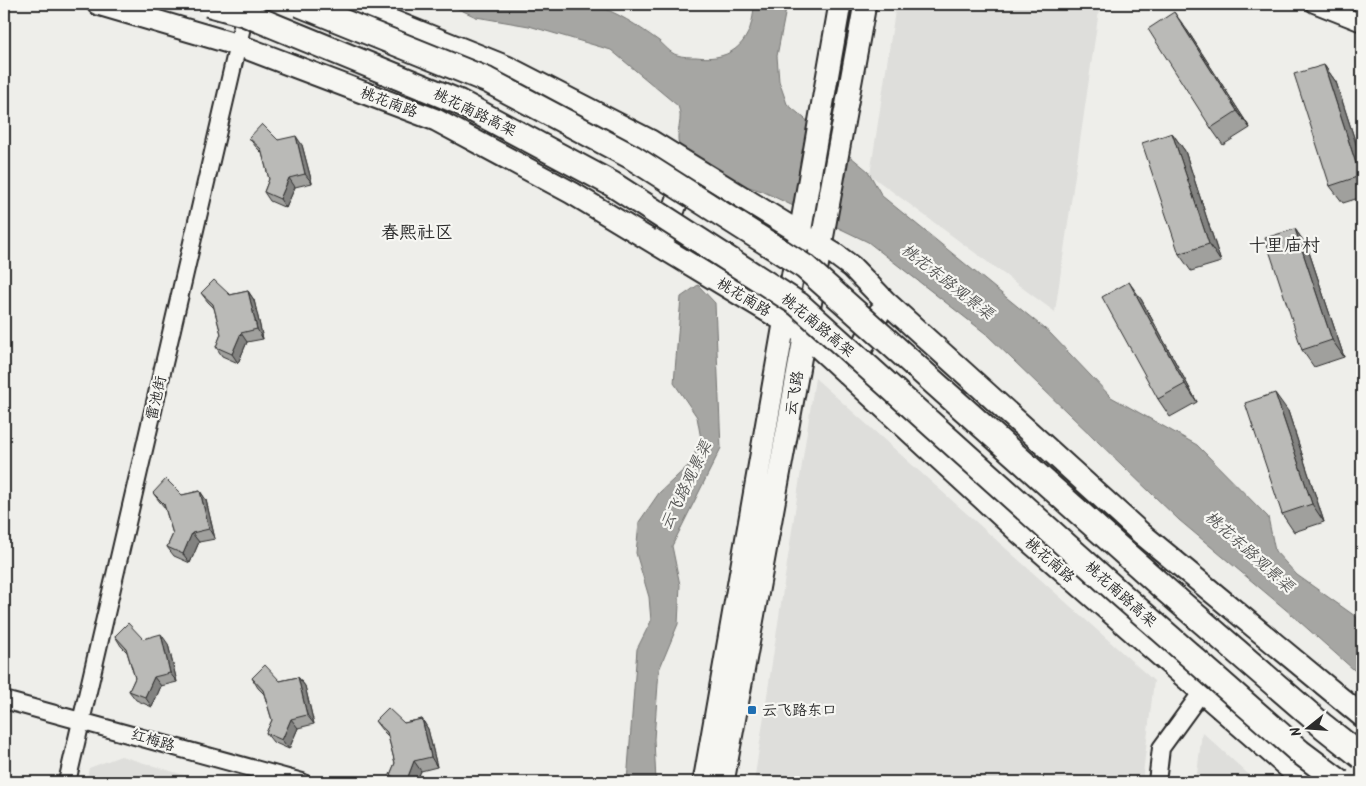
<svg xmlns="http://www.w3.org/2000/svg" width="1366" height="786" font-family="Kalam,'LXGW WenKai TC',sans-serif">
<rect width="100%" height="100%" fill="#eeeeea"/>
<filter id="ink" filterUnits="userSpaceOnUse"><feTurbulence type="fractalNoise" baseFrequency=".02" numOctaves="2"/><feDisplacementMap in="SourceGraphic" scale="10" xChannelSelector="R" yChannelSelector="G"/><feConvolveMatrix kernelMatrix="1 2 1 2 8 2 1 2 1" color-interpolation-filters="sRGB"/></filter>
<g filter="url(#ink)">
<path fill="#dededb" d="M 896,4 L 1100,4 L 1055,312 L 870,175 Z
M 815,378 L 1154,681 L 1142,782 L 754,782 Z
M 1202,732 L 1257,782 L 1196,782 Z
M 121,756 L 207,782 L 86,782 L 89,768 Z"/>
<path fill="#a6a6a3" stroke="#757573" d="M 448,4 L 591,4 C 616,11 638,26 659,41 C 664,45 670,53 677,55 C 683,57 690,57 696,57 C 734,62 753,40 754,4 L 787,4 L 777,56 L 779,81 L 787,104 L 868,171 L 882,196 L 1050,333 L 1111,397 L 1197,445 L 1268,517 L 1275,551 L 1297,575 L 1362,621 L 1362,677 L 1291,614 L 1179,520 L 985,333 L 868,242 L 762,191 L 739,184 L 679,145 C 675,131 684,120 678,106 L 611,50 L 529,26 L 476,17 Z
M 698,285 L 715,303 L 721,448 L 672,546 L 680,585 L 678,624 L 659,670 L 654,739 L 656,782 L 627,782 L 637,649 L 651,621 L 649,597 L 636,553 L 639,522 L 659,493 L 690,464 L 701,439 L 697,417 L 674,383 L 681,297 Z"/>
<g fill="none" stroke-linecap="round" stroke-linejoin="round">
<g stroke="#2b2b2b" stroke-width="20">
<path id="minor" d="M 1314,4 L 1362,23
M 4,700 L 302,782
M 67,782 L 245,14
M 1157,782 L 1161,748 L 1201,693"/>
</g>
<g stroke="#2b2b2b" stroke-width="25">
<path id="major" d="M 98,4 L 238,45 L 436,120 L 572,193 L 784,321 L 805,335 L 1021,534 L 1305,782
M 350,4 L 507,67 L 649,140 L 836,255 L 852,267 L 885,301 L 1142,534 L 1362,716
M 664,238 L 687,172
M 850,373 L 879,313
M 704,782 L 840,4
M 723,782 L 865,4"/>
</g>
<use href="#minor" stroke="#f6f6f2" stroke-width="16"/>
<use href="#major" stroke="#f6f6f2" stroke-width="21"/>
<g stroke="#2b2b2b" stroke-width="28" stroke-linecap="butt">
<path id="highway-bridge" d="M 208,4 L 245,14 L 459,102 L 612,184 L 798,304 L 1117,591 L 1300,752 L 1340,782
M 299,4 L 487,80 L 632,157 L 805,267 L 1167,591 L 1323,726 L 1362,757"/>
</g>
<use href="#highway-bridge" stroke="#f6f6f2" stroke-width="24"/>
</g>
<path fill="#a0a09d" stroke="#2b2b2b" d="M 1187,30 L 1250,128 L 1223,145 L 1211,128 Z
M 1324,65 L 1336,82 L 1362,162 L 1362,197 L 1343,203 L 1330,186 Z
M 1172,133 L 1185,151 L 1221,262 L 1191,271 L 1179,254 Z
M 249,138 L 278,140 L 302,145 L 312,183 L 295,187 L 286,208 L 270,201 L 264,192 L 269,179 L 262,153 L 256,147 Z
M 1295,229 L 1307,246 L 1344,357 L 1314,367 L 1302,350 Z
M 248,291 L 254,300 L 263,339 L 247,342 L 238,363 L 222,356 L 216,347 L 221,334 L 214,308 L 208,302 L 201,293 L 230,295 Z
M 1141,299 L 1197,402 L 1170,417 L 1158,399 Z
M 1288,411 L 1324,522 L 1294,532 L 1282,514 Z
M 200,491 L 206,500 L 215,539 L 199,542 L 190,563 L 174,556 L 167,547 L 173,534 L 165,508 L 160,502 L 153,493 L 182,495 Z
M 115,636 L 143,639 L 168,644 L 177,682 L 161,686 L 152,707 L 136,700 L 129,691 L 135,678 L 127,652 L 121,646 Z
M 298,677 L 305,686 L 314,724 L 298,728 L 289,749 L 273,742 L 266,733 L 272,720 L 264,694 L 258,688 L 252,678 L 280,681 Z
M 422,719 L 428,729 L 437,767 L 421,771 L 416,782 L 394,782 L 390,775 L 395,763 L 388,736 L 382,730 L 375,721 L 404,723 Z"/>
<path fill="#828280" stroke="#2b2b2b" d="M 1174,12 L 1187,30 L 1250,128 L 1237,111 Z
M 1324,65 L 1336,82 L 1362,162 L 1362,179 L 1360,176 Z
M 1172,133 L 1185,151 L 1221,262 L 1209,244 Z
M 296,136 L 302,145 L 312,183 L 305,174 Z
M 289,178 L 295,187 L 286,208 L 280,199 Z
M 1295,229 L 1307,246 L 1344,357 L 1332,340 Z
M 1129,282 L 1141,299 L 1197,402 L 1185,384 Z
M 248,291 L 254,300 L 263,339 L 257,329 Z
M 241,333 L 247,342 L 238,363 L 232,354 Z
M 1275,393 L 1288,411 L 1324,522 L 1312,504 Z
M 200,491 L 206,500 L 215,539 L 209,529 Z
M 192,533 L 199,542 L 190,563 L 183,554 Z
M 161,634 L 168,644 L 177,682 L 170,673 Z
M 154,677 L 161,686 L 152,707 L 145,697 Z
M 298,677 L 305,686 L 314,724 L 307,715 Z
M 291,719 L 298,728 L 289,749 L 282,740 Z
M 422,719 L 428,729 L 437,767 L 431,757 Z
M 414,761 L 421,771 L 416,782 L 406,782 Z"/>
<path fill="#babab7" stroke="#2b2b2b" d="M 1174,12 L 1237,111 L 1211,128 L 1148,29 Z
M 1324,65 L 1360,176 L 1330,186 L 1294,74 Z
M 262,124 L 278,140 L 296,136 L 305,174 L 289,178 L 280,199 L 264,192 L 269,179 L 261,149 L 249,138 Z
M 1172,133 L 1209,244 L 1179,254 L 1142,143 Z
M 1295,229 L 1332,340 L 1302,350 L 1265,238 Z
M 214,280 L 230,295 L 248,291 L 257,329 L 241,333 L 232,354 L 216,347 L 221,334 L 213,304 L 201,293 Z
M 1129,282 L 1185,384 L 1158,399 L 1102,297 Z
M 1275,393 L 1312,504 L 1282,514 L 1245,403 Z
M 166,479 L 182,495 L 200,491 L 209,529 L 192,533 L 183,554 L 167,547 L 173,534 L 164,504 L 153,493 Z
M 128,623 L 143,639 L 161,634 L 170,673 L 154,677 L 145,697 L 129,691 L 135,678 L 126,648 L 115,636 Z
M 265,665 L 280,681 L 298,677 L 307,715 L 291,719 L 282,740 L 266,733 L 272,720 L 263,690 L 252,678 Z
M 388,708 L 404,723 L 422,719 L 431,757 L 414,761 L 406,782 L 390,775 L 395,763 L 387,732 L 375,721 Z"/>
</g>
<rect fill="#1f6fb2" stroke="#f6f6f2" stroke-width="2" x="747" y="705" width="10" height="10" rx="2.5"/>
<g text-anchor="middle" stroke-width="4.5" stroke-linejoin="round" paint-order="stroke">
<g font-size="15" fill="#2b2b2b" stroke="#f6f6f2">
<text transform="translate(389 102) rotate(21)" y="5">桃花南路</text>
<text transform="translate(475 112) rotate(26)" y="5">桃花南路高架</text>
<text transform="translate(744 297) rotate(31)" y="5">桃花南路</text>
<text transform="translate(818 325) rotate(40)" y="5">桃花南路高架</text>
<text transform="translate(794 393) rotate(-80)" y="5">云飞路</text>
<text transform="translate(156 398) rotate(-77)" y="5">雷池街</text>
<text transform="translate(1050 560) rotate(41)" y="5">桃花南路</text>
<text transform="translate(1121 594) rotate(42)" y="5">桃花南路高架</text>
<text transform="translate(153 740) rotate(16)" y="5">红梅路</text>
</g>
<g font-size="15" fill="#2b2b2b" stroke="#f6f6f2" text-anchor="start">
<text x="762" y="715">云飞路东口</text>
</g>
<g font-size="16" font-style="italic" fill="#565655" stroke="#f6f6f2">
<text transform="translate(948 281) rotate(38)" y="6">桃花东路观景渠</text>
<text transform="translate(685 485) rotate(-64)" y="6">云飞路观景渠</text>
<text transform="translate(1250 551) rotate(42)" y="6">桃花东路观景渠</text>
</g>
<g font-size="18" fill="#2b2b2b" stroke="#f6f6f2">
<text x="417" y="238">春熙社区</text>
<text x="1284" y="251">十里庙村</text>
</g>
</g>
<rect width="1366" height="786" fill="none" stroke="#f6f6f2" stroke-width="20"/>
<rect x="10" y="10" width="1346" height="766" fill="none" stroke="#2b2b2b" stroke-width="2" filter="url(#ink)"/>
<g transform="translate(1308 728) rotate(253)" stroke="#f6f6f2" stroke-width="4" paint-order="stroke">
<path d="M0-4L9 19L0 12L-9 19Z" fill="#2b2b2b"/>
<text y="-8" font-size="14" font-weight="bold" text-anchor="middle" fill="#2b2b2b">N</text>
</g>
</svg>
